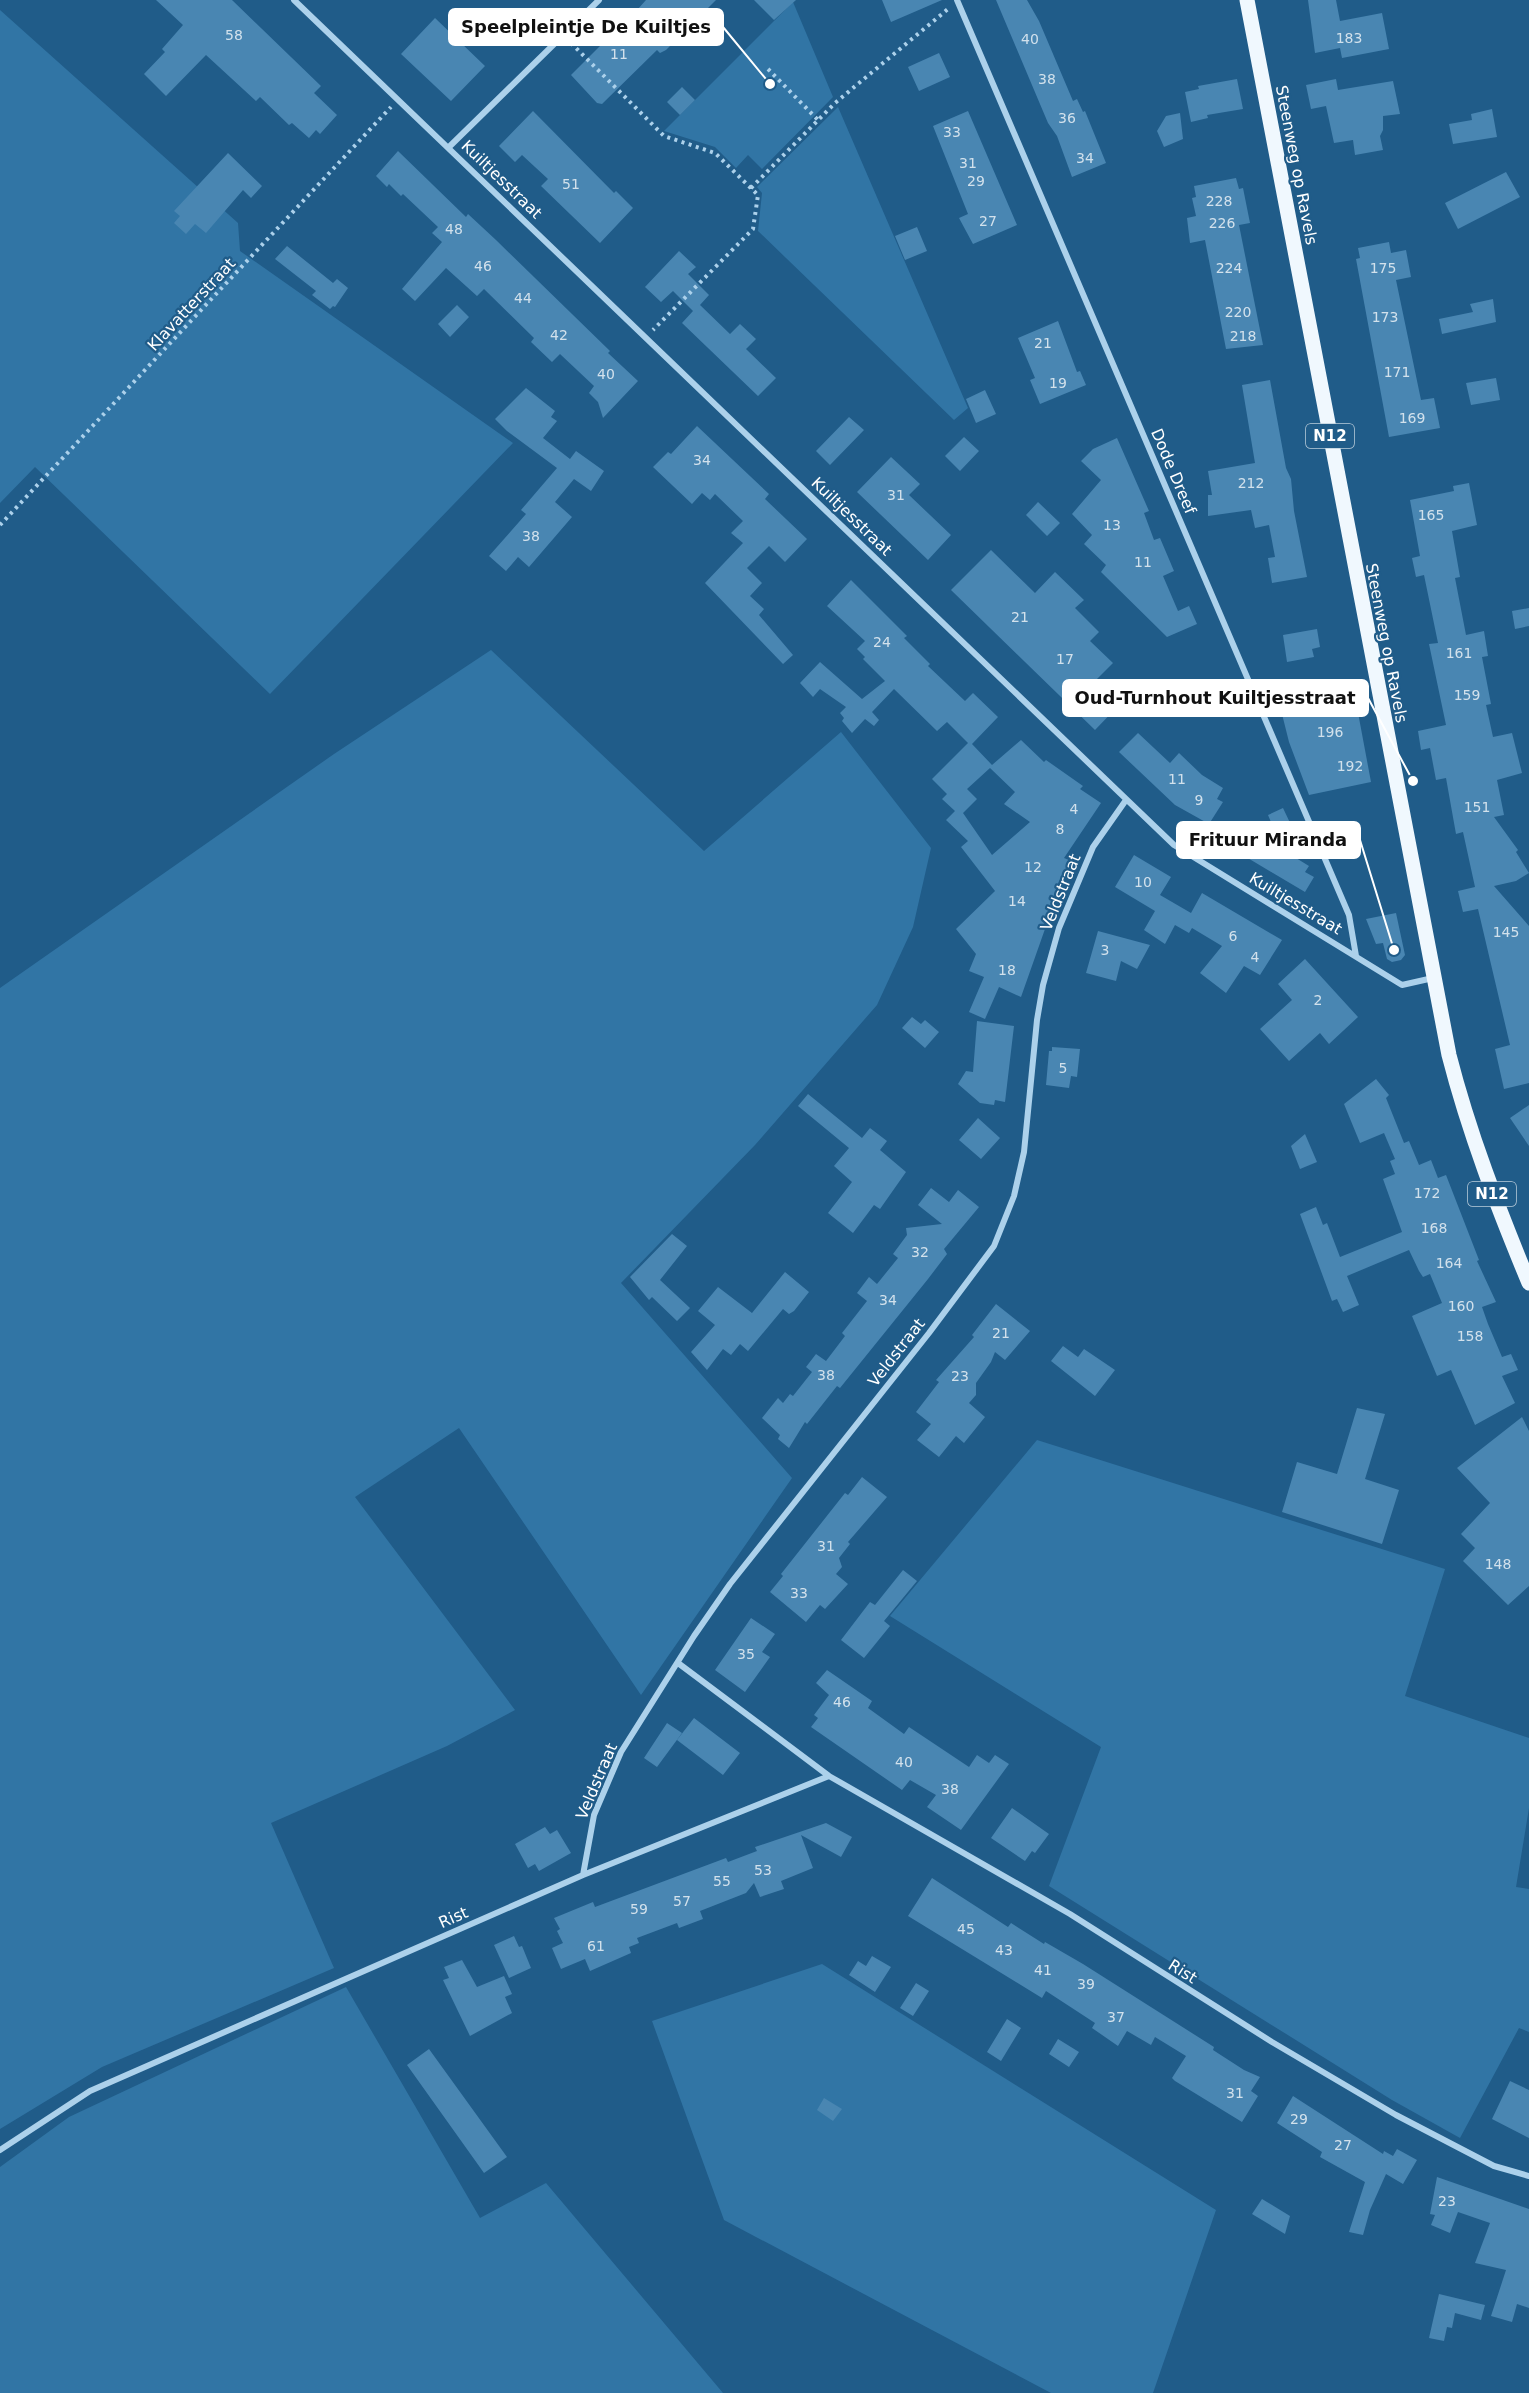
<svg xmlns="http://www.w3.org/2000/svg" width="1529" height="2393" font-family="'DejaVu Sans',sans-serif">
<rect width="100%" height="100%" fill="#205c89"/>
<path fill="#3175a5" d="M 793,2 L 833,97 L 762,169 L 748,155 L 736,168 L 715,147 L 664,131 Z
M 0,10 L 238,223 L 240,251 L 513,443 L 270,694 L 35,467 L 0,503 Z
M 838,107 L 968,408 L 954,420 L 758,231 L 762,193 L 757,187 Z
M 491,650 L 704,851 L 841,732 L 931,848 L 913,927 L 877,1005 L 755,1145 L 621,1283 L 792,1478 L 641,1695 L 459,1428 L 355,1497 L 515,1710 L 447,1746 L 271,1823 L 334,1968 L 102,2067 L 0,2129 L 0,988 L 334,754 Z
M 1037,1440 L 1445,1569 L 1405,1696 L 1529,1738 L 1529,1808 L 1516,1887 L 1529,1889 L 1529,2032 L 1519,2028 L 1460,2138 L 1392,2100 L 1049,1886 L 1101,1747 L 890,1616 Z
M 822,1964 L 1216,2210 L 1153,2393 L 1051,2393 L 724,2220 L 652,2021 Z
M 346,1987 L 480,2218 L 546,2183 L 723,2393 L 0,2393 L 0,2167 L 69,2117 Z"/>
<path fill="#4986b2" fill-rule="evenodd" d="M 156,0 L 232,0 L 321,86 L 314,93 L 337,115 L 320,134 L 316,130 L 309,138 L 292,123 L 289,125 L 260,97 L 256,101 L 206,55 L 166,96 L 144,74 L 165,52 L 162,49 L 183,25 Z
M 646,0 L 716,0 L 666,50 L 660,53 L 657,50 L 602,104 L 597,103 L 571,75 L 610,36 L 612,38 Z
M 754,0 L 796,0 L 774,20 Z
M 882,0 L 942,0 L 891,22 Z
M 996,0 L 1027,0 L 1039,21 L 1073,101 L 1077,99 L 1083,112 L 1085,111 L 1106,163 L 1072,177 L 1057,136 L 1048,123 Z
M 1308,0 L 1336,0 L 1340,21 L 1382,13 L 1389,49 L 1342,58 L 1340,48 L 1315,53 Z
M 435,18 L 485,66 L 451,101 L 401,54 Z
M 939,53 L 950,77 L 919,91 L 908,67 Z
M 1237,79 L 1243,109 L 1207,115 L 1208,118 L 1191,122 L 1185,92 L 1199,89 L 1198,86 Z
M 1336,79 L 1338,90 L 1393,81 L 1400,114 L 1383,116 L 1383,130 L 1380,136 L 1383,150 L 1355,155 L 1353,140 L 1334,143 L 1326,106 L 1311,109 L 1306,85 Z
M 682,87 L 695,100 L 680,115 L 667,102 Z
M 1492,109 L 1497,137 L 1453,144 L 1449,124 L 1472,120 L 1471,114 Z
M 533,111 L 614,193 L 616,191 L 633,208 L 600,243 L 541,186 L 548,179 L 522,155 L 515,162 L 499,146 Z
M 968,111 L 1017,225 L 973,244 L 959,218 L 968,214 L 933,126 Z
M 1180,113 L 1183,139 L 1164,147 L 1157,131 L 1166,116 Z
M 398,151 L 466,217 L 468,214 L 496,240 L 610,351 L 608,353 L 638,381 L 603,418 L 598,402 L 589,393 L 594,386 L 560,354 L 552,362 L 531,342 L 534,338 L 484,289 L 477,296 L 446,268 L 415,301 L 402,289 L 442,242 L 432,233 L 438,227 L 403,194 L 401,196 L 389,184 L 387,187 L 376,176 Z
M 228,153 L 262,186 L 251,198 L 243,190 L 206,233 L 195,224 L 186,234 L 174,223 L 180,216 L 174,211 Z
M 1506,172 L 1520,197 L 1458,229 L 1445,203 Z
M 1236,178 L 1239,189 L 1243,188 L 1250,223 L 1239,225 L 1263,345 L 1226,349 L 1205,240 L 1190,243 L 1187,218 L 1196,216 L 1192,198 L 1196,197 L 1194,186 Z
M 917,227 L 927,251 L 905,260 L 895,236 Z
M 1389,242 L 1391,253 L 1406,250 L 1411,277 L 1396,280 L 1421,400 L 1434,398 L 1440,428 L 1389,437 L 1356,259 L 1360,258 L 1358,248 Z
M 287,246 L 333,283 L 337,279 L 348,288 L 335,307 L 333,306 L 330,309 L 312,295 L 316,291 L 275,259 Z
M 679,251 L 696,267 L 688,274 L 709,295 L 700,305 L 730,334 L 740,324 L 756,339 L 746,349 L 776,378 L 758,396 L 682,323 L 693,311 L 673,291 L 661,302 L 645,287 Z
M 1493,299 L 1496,322 L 1442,334 L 1439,319 L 1473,312 L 1470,304 Z
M 457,305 L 469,317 L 450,337 L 438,324 Z
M 1058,321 L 1077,372 L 1080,371 L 1086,385 L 1040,404 L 1030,380 L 1035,378 L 1018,338 Z
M 1496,378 L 1500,400 L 1471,405 L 1466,383 Z
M 1270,380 L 1286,468 L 1291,479 L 1294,511 L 1307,577 L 1272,583 L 1268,558 L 1275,557 L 1269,525 L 1255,528 L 1251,510 L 1208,516 L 1208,495 L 1212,495 L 1208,471 L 1255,463 L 1242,385 Z
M 526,388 L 555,411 L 551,417 L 557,421 L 543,438 L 570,459 L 576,451 L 604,471 L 591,491 L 574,479 L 555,502 L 572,517 L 529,567 L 518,557 L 506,571 L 489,556 L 526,514 L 521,510 L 557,468 L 507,431 L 495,419 Z
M 985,390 L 996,414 L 976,423 L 966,399 Z
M 849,417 L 864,430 L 830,465 L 816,451 Z
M 697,426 L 769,494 L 765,499 L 807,539 L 785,562 L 769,546 L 747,568 L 762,583 L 750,596 L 764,609 L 759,615 L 793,655 L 783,664 L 705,583 L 743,543 L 731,533 L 743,521 L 715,494 L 710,500 L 702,493 L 692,504 L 653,467 L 668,452 L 671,454 Z
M 964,437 L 979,451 L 960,471 L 945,456 Z
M 1117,438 L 1149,511 L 1144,513 L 1154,540 L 1160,538 L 1174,571 L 1163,576 L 1178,611 L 1189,606 L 1197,624 L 1167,637 L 1101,572 L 1106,565 L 1084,544 L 1092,535 L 1072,514 L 1101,480 L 1081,461 L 1093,449 Z
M 891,457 L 920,484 L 909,495 L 951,535 L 928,560 L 857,492 Z
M 1469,483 L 1477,525 L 1452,531 L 1460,577 L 1455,578 L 1466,635 L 1484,631 L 1488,656 L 1482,657 L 1491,704 L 1486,705 L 1493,737 L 1512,733 L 1522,773 L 1497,780 L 1504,815 L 1494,817 L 1518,850 L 1516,852 L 1529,873 L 1516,881 L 1494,886 L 1529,926 L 1529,1083 L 1504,1089 L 1495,1049 L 1510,1045 L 1478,909 L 1463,912 L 1458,891 L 1475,887 L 1463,832 L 1456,834 L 1446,778 L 1436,780 L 1430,748 L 1421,750 L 1418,731 L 1446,725 L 1429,644 L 1438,643 L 1424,575 L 1416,577 L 1412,558 L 1420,556 L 1410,500 L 1454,491 L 1453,486 Z
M 1038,502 L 1060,523 L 1047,536 L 1026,515 Z
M 991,550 L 1035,593 L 1055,572 L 1084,600 L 1075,608 L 1099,632 L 1090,641 L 1113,663 L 1096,680 L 1121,703 L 1095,730 L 951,590 Z
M 851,580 L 907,636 L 904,638 L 930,664 L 928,666 L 965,701 L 973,693 L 998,717 L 972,744 L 992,765 L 1021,740 L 1044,762 L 1046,760 L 1083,786 L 1080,789 L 1101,803 L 1064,858 L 1074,862 L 1057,895 L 1021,997 L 999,987 L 985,1019 L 969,1012 L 984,977 L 969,971 L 976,954 L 956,929 L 995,891 L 961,847 L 968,841 L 946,820 L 955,811 L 942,799 L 947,794 L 932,779 L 968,743 L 947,722 L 937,731 L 894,689 L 872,712 L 879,720 L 874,726 L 865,719 L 852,733 L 842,721 L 844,718 L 840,713 L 846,707 L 820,689 L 813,697 L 800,683 L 820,662 L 862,699 L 885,681 L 863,659 L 865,657 L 857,649 L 865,641 L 827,606 ZM 990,768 L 1015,792 L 1004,804 L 1030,822 L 992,855 L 963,813 L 977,799 L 967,789 Z
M 1529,608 L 1529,626 L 1515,629 L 1512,611 Z
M 1317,629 L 1320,647 L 1312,649 L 1314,657 L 1287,662 L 1283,635 Z
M 1229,686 L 1245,701 L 1232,716 L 1229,713 L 1227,716 L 1214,702 Z
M 1324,700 L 1325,707 L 1356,702 L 1371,782 L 1309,795 L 1289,742 L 1281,710 Z
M 1138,733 L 1170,763 L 1179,753 L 1202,775 L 1223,788 L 1217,799 L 1223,802 L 1209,824 L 1175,805 L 1119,752 Z
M 1283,808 L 1292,827 L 1276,834 L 1268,815 Z
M 1254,832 L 1309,866 L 1305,872 L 1314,877 L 1305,892 L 1241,854 Z
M 1134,855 L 1171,877 L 1160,895 L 1191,913 L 1202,893 L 1282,940 L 1260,975 L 1244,966 L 1226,993 L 1200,973 L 1222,946 L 1192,928 L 1189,933 L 1175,925 L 1165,944 L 1144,930 L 1155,911 L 1115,887 Z
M 1396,913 L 1405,955 L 1401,960 L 1392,962 L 1387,959 L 1383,943 L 1376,944 L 1366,919 Z
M 1098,931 L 1150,945 L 1137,969 L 1121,961 L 1116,981 L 1086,973 Z
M 1305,959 L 1358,1017 L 1329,1044 L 1320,1033 L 1289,1061 L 1260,1029 L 1292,1000 L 1278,984 Z
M 912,1017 L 921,1024 L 925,1020 L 939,1032 L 925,1048 L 902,1028 Z
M 977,1021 L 1014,1026 L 1005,1102 L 995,1100 L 994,1105 L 980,1103 L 958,1084 L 966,1071 L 973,1072 Z
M 1052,1047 L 1080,1049 L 1077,1077 L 1071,1076 L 1069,1088 L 1046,1085 L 1049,1051 L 1052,1051 Z
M 1376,1079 L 1389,1095 L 1386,1098 L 1404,1143 L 1409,1141 L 1419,1165 L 1431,1160 L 1438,1178 L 1446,1175 L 1479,1260 L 1477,1261 L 1496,1302 L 1482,1307 L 1488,1324 L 1502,1357 L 1511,1354 L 1518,1370 L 1502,1376 L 1515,1403 L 1475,1425 L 1451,1370 L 1437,1376 L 1412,1316 L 1442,1303 L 1430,1274 L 1423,1277 L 1419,1271 L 1409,1250 L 1347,1276 L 1359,1305 L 1343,1312 L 1337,1299 L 1332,1301 L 1300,1214 L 1316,1207 L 1323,1225 L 1327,1223 L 1340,1257 L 1402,1232 L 1383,1179 L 1395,1174 L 1390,1161 L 1395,1159 L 1384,1133 L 1360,1143 L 1344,1104 Z
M 808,1094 L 862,1138 L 870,1128 L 887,1141 L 880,1150 L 906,1172 L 880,1209 L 874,1205 L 853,1233 L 828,1213 L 852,1182 L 834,1166 L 849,1148 L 798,1106 Z
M 1529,1105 L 1529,1146 L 1510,1118 Z
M 978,1118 L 1000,1138 L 981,1159 L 959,1140 Z
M 1305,1134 L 1317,1162 L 1300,1169 L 1291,1146 Z
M 931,1188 L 949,1202 L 958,1190 L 979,1207 L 944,1249 L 947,1254 L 928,1279 L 840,1388 L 837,1386 L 807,1424 L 805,1422 L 789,1448 L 778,1439 L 780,1435 L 762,1418 L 778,1398 L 783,1403 L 790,1394 L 793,1396 L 812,1372 L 806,1367 L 816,1354 L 826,1361 L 845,1336 L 842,1333 L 867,1301 L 857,1293 L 869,1277 L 877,1284 L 898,1258 L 893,1254 L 907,1235 L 906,1228 L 942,1224 L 918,1205 Z
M 672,1234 L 687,1246 L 660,1280 L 690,1308 L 677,1321 L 652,1297 L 649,1300 L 630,1277 Z
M 785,1272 L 809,1292 L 794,1311 L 789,1314 L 783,1309 L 748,1351 L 740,1344 L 731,1355 L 723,1349 L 707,1370 L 691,1352 L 715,1325 L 698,1311 L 718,1287 L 752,1313 Z
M 996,1304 L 1030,1331 L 1005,1360 L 995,1352 L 991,1362 L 976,1383 L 976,1395 L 969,1403 L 985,1417 L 964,1443 L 956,1436 L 939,1457 L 917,1440 L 931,1424 L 916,1412 L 939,1382 L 936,1380 L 974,1337 L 972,1335 Z
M 1063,1346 L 1078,1357 L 1084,1349 L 1115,1370 L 1095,1396 L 1051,1361 Z
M 1357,1408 L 1385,1414 L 1365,1479 L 1399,1490 L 1382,1544 L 1282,1512 L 1297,1462 L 1337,1474 Z
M 1522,1417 L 1529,1431 L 1529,1586 L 1508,1605 L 1463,1561 L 1475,1548 L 1461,1534 L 1490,1503 L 1457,1468 Z
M 862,1477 L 887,1497 L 848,1542 L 850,1544 L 839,1558 L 842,1567 L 836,1574 L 848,1584 L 825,1609 L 820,1605 L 806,1622 L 770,1592 L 783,1576 L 781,1574 L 845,1493 L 848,1495 Z
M 903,1570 L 917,1581 L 884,1621 L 890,1626 L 864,1658 L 841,1640 L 870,1602 L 875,1605 Z
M 751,1618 L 775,1634 L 762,1652 L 770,1657 L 745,1692 L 715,1670 Z
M 827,1670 L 872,1701 L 868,1708 L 904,1734 L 909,1727 L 969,1767 L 977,1755 L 989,1763 L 995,1755 L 1009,1764 L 961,1830 L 927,1807 L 936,1795 L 910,1780 L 902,1790 L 811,1727 L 818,1718 L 814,1715 L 829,1695 L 816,1683 Z
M 694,1718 L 740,1753 L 723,1775 L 677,1740 Z
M 667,1723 L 682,1733 L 657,1767 L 644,1758 Z
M 1012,1808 L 1049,1834 L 1035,1853 L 1032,1851 L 1025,1861 L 991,1838 Z
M 826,1823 L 852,1837 L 841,1857 L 801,1835 L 813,1868 L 781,1881 L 784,1889 L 760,1897 L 754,1883 L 746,1893 L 700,1911 L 703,1919 L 679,1928 L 677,1923 L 637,1938 L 639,1943 L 629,1947 L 631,1953 L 590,1971 L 585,1959 L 561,1969 L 552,1948 L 563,1943 L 557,1931 L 560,1929 L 554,1918 L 593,1902 L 595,1907 L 726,1858 L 728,1862 L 757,1851 L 755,1847 Z
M 545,1827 L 550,1834 L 557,1830 L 571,1853 L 539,1871 L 535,1864 L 528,1868 L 515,1844 Z
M 932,1878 L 1008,1927 L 1011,1923 L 1044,1944 L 1045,1942 L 1083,1964 L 1214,2047 L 1213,2050 L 1244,2070 L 1260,2077 L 1251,2091 L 1258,2096 L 1242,2122 L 1175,2081 L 1172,2078 L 1186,2056 L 1155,2037 L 1151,2045 L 1127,2031 L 1118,2046 L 1092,2028 L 1095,2023 L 1046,1991 L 1042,1998 L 908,1916 Z
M 514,1936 L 519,1947 L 522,1946 L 531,1968 L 509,1978 L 494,1945 Z
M 872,1956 L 891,1967 L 875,1992 L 849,1975 L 858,1961 L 866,1966 Z
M 462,1960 L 477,1987 L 504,1976 L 512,1994 L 505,1997 L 512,2013 L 470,2036 L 443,1980 L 449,1978 L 444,1967 Z
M 916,1983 L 929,1991 L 913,2016 L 900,2008 Z
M 1007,2019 L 1021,2028 L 1001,2061 L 987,2052 Z
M 1058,2039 L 1079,2052 L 1069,2067 L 1049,2054 Z
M 429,2049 L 507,2157 L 484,2173 L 407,2065 Z
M 1510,2081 L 1529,2090 L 1529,2138 L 1492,2119 Z
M 1293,2096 L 1383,2154 L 1384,2151 L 1393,2156 L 1397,2149 L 1417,2160 L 1403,2184 L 1386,2174 L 1370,2210 L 1363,2235 L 1349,2232 L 1365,2182 L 1320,2157 L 1322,2152 L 1277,2123 Z
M 824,2098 L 842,2109 L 833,2121 L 817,2110 Z
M 1437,2177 L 1529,2209 L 1529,2308 L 1517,2304 L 1512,2322 L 1491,2316 L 1506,2270 L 1475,2263 L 1490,2223 L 1458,2212 L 1450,2233 L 1431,2225 L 1435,2215 L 1430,2214 Z
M 1262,2199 L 1290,2216 L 1285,2234 L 1252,2214 Z
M 1439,2294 L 1485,2305 L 1481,2320 L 1455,2313 L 1452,2328 L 1447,2327 L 1444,2341 L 1429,2338 Z"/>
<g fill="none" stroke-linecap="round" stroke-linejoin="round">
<path stroke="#acd1eb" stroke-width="4" stroke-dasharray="3 4.5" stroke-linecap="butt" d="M 571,43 L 664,136 L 715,153 L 758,195 L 753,229 L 653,330
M 768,69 L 818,120
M 751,188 L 835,103 L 948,9
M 0,525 L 391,107"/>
<path stroke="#acd1eb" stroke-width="6" d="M 294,0 L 1174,845 L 1402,985 L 1433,978
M 957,0 L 1349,915 L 1356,956
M 449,147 L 599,0
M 678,1663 L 829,1776 L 1070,1914 L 1272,2042 L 1396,2115 L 1494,2166 L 1529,2176
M 583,1875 L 594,1815 L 621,1752 L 694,1636 L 730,1584 L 929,1333 L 994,1246 L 1014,1196 L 1024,1152 L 1037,1020 L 1043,985 L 1059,928 L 1093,847 L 1126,800
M 0,2150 L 90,2091 L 583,1875 L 829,1776"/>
<path stroke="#f0f8fe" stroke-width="15" d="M 1247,0 L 1449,1055 C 1469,1133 1498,1208 1529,1283"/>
</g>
<g text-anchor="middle" stroke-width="4.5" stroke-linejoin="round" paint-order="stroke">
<g font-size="14" fill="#d2e1ec">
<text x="234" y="40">58</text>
<text x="1349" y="43">183</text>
<text x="1030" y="44">40</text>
<text x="619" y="59">11</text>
<text x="1047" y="84">38</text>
<text x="1067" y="123">36</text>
<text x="952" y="137">33</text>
<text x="1085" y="163">34</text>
<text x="968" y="168">31</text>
<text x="976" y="186">29</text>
<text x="571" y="189">51</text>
<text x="1219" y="206">228</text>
<text x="988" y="226">27</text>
<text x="1222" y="228">226</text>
<text x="454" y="234">48</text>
<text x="483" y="271">46</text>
<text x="1229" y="273">224</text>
<text x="1383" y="273">175</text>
<text x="523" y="303">44</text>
<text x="1238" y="317">220</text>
<text x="1385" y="322">173</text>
<text x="559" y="340">42</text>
<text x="1243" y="341">218</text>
<text x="1043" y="348">21</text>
<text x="1397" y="377">171</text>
<text x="606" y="379">40</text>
<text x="1058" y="388">19</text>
<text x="1412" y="423">169</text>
<text x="702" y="465">34</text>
<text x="1251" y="488">212</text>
<text x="896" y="500">31</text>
<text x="1431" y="520">165</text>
<text x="1112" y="530">13</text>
<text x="531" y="541">38</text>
<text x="1143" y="567">11</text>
<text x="1020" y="622">21</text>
<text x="882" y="647">24</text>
<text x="1459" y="658">161</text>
<text x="1065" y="664">17</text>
<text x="1467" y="700">159</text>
<text x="1330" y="737">196</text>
<text x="1350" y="771">192</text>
<text x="1177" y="784">11</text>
<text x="1199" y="805">9</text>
<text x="1477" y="812">151</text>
<text x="1074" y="814">4</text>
<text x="1060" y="834">8</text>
<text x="1033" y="872">12</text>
<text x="1143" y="887">10</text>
<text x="1017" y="906">14</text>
<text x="1506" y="937">145</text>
<text x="1233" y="941">6</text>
<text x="1105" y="955">3</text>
<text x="1255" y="962">4</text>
<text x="1007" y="975">18</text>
<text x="1318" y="1005">2</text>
<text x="1063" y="1073">5</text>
<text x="1427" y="1198">172</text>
<text x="1434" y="1233">168</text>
<text x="920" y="1257">32</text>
<text x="1449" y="1268">164</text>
<text x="888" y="1305">34</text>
<text x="1461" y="1311">160</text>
<text x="1001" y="1338">21</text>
<text x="1470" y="1341">158</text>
<text x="826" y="1380">38</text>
<text x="960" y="1381">23</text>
<text x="826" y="1551">31</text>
<text x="1498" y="1569">148</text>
<text x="799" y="1598">33</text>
<text x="746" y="1659">35</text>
<text x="842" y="1707">46</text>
<text x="904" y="1767">40</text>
<text x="950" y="1794">38</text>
<text x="763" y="1875">53</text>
<text x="722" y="1886">55</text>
<text x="682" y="1906">57</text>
<text x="639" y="1914">59</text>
<text x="966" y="1934">45</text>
<text x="596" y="1951">61</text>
<text x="1004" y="1955">43</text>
<text x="1043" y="1975">41</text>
<text x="1086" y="1989">39</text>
<text x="1116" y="2022">37</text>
<text x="1235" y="2098">31</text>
<text x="1299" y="2124">29</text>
<text x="1343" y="2150">27</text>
<text x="1447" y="2206">23</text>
</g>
<g fill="#205c89" stroke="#bccedc" stroke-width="1.5">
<rect x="1306" y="424" width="48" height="24" rx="4.5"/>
<rect x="1468" y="1182" width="48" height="24" rx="4.5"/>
</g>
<g font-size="15" font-weight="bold" fill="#fff">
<text x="1330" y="441">N12</text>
<text x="1492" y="1199">N12</text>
</g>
<g font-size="16" fill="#fff" stroke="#205c89">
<text transform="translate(1297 165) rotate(79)" y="6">Steenweg op Ravels</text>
<text transform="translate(502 179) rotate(44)" y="6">Kuiltjesstraat</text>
<text transform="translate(191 304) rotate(-47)" y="6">Klavatterstraat</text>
<text transform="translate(1174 471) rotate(67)" y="6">Dode Dreef</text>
<text transform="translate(852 516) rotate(44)" y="6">Kuiltjesstraat</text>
<text transform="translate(1387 643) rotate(79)" y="6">Steenweg op Ravels</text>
<text transform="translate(1060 892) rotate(-68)" y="6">Veldstraat</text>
<text transform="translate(1296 903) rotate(31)" y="6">Kuiltjesstraat</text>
<text transform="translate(896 1352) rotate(-52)" y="6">Veldstraat</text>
<text transform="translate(596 1781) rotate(-67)" y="6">Veldstraat</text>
<text transform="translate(453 1917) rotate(-24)" y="6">Rist</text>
<text transform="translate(1183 1971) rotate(32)" y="6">Rist</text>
</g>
</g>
<path fill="none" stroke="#fff" stroke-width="2" d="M770 84L723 27M1413 781L1368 698M1394 950L1360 840"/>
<g fill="#fff" stroke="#205c89" stroke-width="2">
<circle cx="770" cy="84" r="6"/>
<circle cx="1413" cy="781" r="6"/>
<circle cx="1394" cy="950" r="6"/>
</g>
<g fill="#fff" stroke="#fff" stroke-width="2">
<rect x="449" y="9" width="274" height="36" rx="6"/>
<rect x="1063" y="680" width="305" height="36" rx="6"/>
<rect x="1177" y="822" width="183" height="36" rx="6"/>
</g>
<g font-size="18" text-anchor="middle" font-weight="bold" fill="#111">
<text x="586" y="33">Speelpleintje De Kuiltjes</text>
<text x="1215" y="704">Oud-Turnhout Kuiltjesstraat</text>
<text x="1268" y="846">Frituur Miranda</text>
</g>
</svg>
